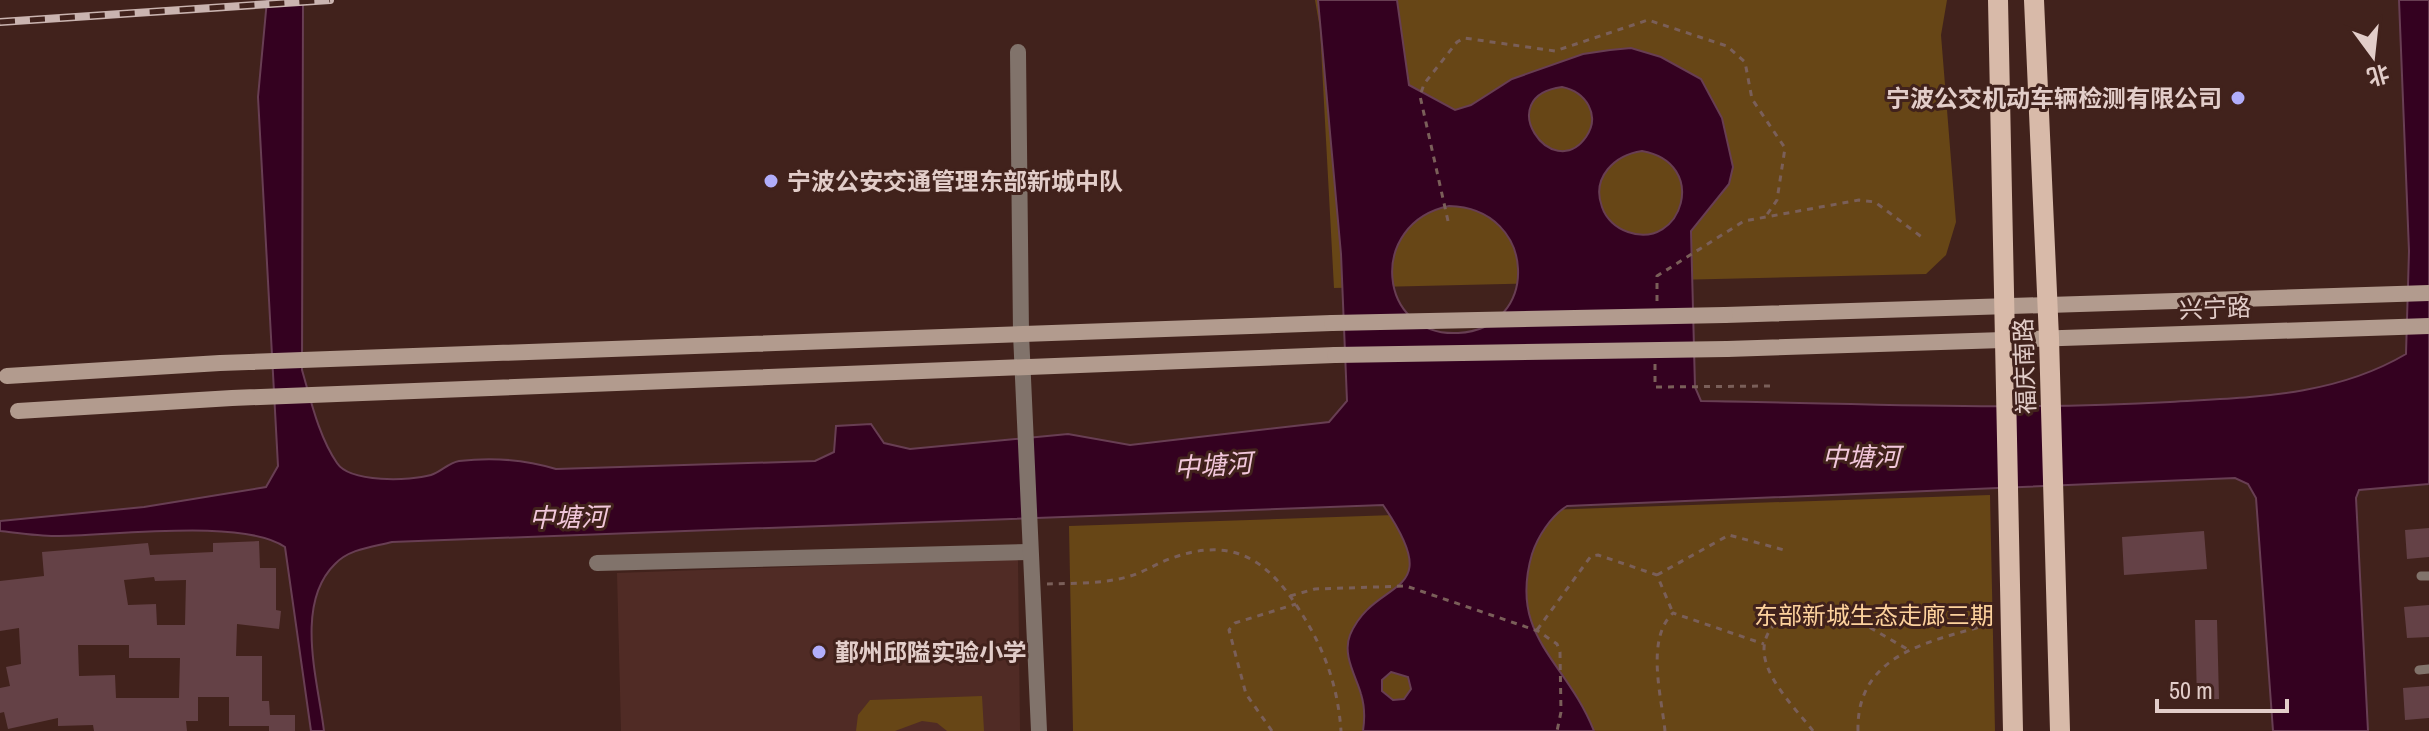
<svg xmlns="http://www.w3.org/2000/svg" width="2429" height="731" font-family="'Archivo Narrow','Noto Sans SC',sans-serif">
<style>
.built{fill:#502b25}
.green{fill:#674616}
.water{fill:#340120;stroke:#683e53;stroke-width:2;fill-rule:evenodd}
.building{fill:#644146;fill-rule:evenodd}
.lines{fill:none;stroke-linecap:round;stroke-linejoin:round}
.path{stroke:#7a5f59;stroke-width:3;stroke-dasharray:6 6;stroke-linecap:butt}
.service{stroke:#81736b;stroke-width:9}
.minor{stroke:#81736b;stroke-width:16}
.tertiary{stroke:#81736b;stroke-width:16}
.secondary{stroke:#b29b8e;stroke-width:16}
.primary{stroke:#d8baa9;stroke-width:20}
.rail-casing{stroke:#cab4b0;stroke-width:8}
.rail{stroke:#41221c;stroke-width:5;stroke-dasharray:15;stroke-linecap:butt}
.secondary-bridge{stroke:#b29b8e;stroke-width:16}
.poi-dot{fill:#b1adfa;stroke:#41221c;stroke-width:3}
.labels{text-anchor:middle;dominant-baseline:central;stroke-width:6;stroke-linejoin:round;paint-order:stroke}
.poi-label{font-size:24px;font-weight:bold;fill:#e2cdc9;stroke:#41221c;text-anchor:start}
.street-label{font-size:24px;fill:#e2cdc9;stroke:#41221c}
.park-label{font-size:24px;fill:#fdd29d;stroke:#41221c}
.water-label{font-size:26px;font-style:italic;fill:#f2c7db;stroke:#41221c}
</style>
<rect width="100%" height="100%" fill="#41221c"/>
<!-- built -->
<path class="built" d="M1018,559L1020,731H621L617,573Z"/>
<!-- green -->
<path class="green" d="M1315,0H1947L1941,35L1956,222L1946,255L1926,274L1334,288L1320,29Z
M1990,495L1995,731H1073L1069,526Z
M982,696L984,731H947L937,723L922,721L895,731H856L858,715L870,700Z"/>
<!-- water -->
<path class="water" d="M267,0H303L302,370C311,401 319,437 337,463C350,483 410,481 431,475C441,472 448,463 459,461C493,457 523,459 556,469L815,461L834,452L836,426L871,424L884,443L910,449L1068,434L1130,445L1329,422L1347,401L1341,254L1318,0H1397L1409,85L1455,110L1471,105L1512,79L1583,54L1610,50L1631,48L1661,57L1701,79L1722,118L1733,167L1729,184L1691,231L1695,387L1701,401C1857,403 2014,411 2170,402C2251,397 2333,397 2406,354L2409,251L2399,0H2429V484L2359,490L2356,498L2368,731H2273L2256,498L2248,484L2235,478L1567,506C1551,516 1538,536 1532,554C1508,637 1566,660 1594,731H1363C1365,718 1365,707 1361,694C1356,676 1342,655 1350,635C1375,575 1449,601 1383,505L392,542C372,547 349,549 335,564C294,604 318,681 324,731H311L285,547C243,518 110,536 55,536C37,536 18,533 0,531V521L144,507L266,487L278,466L258,97ZM1562,87C1586,92 1601,115 1586,137C1552,185 1491,96 1562,87ZM1642,151C1710,163 1682,251 1628,232C1616,228 1606,219 1602,207C1591,177 1615,155 1642,151ZM1449,206C1538,208 1541,329 1458,333C1377,337 1367,223 1449,206ZM1391,672L1408,677L1411,689L1404,699L1393,700L1382,691V680Z"/>
<!-- building -->
<path class="building" d="M2429,528V557L2407,559L2405,530Z
M2204,531L2207,569L2124,575L2122,537Z
M259,541L260,568H276V610L281,611L279,629L237,624L236,656H262V701H269L270,715H295V731H269V726H229V697H198V721H186L187,731H94L93,725L58,726V718L8,729L4,712L0,713V688L10,686L6,667L21,664L19,628L0,631V581L44,576L42,552L148,543L150,555L213,552V543ZM154,577L155,581L186,580L185,625H157L156,604L128,605L124,580ZM78,645H129V658H180L179,698H116L115,675L79,676Z
M2429,605V637L2407,638L2404,607Z
M2195,620H2217L2219,699L2197,700Z
M2429,686V718L2405,720L2403,688Z"/>
<g class="lines">
<!-- path -->
<path class="path" d="M1448,221L1420,96L1424,84L1457,42L1464,38L1555,51L1648,20L1727,46L1745,62L1752,99L1785,148L1777,200L1766,216
M1657,301V276L1744,221L1859,200L1875,202L1923,238
M1655,364V387L1772,386
M1657,575L1729,535L1784,550
M1047,584C1073,583 1102,584 1127,577C1143,573 1157,563 1172,558C1233,536 1268,560 1300,611C1324,648 1338,686 1341,731
M1290,596L1315,589L1406,586L1538,631L1557,644L1560,652L1561,712L1557,731
M1537,630L1591,556L1598,555L1657,575L1673,613
M1272,731L1246,694L1229,630L1235,623L1296,604
M1665,731C1662,699 1645,639 1673,613L1764,644
M1813,731C1790,701 1736,652 1782,618C1796,608 1813,606 1829,610C1857,617 1886,638 1911,651
M1858,731C1856,652 1933,641 1994,623"/>
<!-- service -->
<path class="service" d="M2421,576H2429
M2419,670L2429,669"/>
<!-- minor -->
<path class="minor" d="M597,563L1030,552"/>
<!-- tertiary -->
<path class="tertiary" d="M1018,52L1021,334L1039,731"/>
<!-- secondary -->
<path class="secondary" d="M1725,315L2429,293
M1727,349L2429,326
M7,376L220,363L1332,323
M18,411L232,398L1335,355"/>
<!-- primary -->
<path class="primary" d="M1998,0L2013,731
M2034,0L2049,338L2060,731"/>
<defs>
<path id="rail" d="M0,22L330,0"/>
</defs>
<!-- rail casing -->
<use href="#rail" class="rail-casing"/>
<!-- rail -->
<use href="#rail" class="rail"/>
<!-- secondary-bridge -->
<path class="secondary-bridge" d="M1332,323L1725,315
M1335,355L1727,349"/>
</g>
<!-- markers -->
<g class="poi-dot">
<circle cx="2238" cy="98" r="8"/>
<circle cx="771" cy="181" r="8"/>
<circle cx="819" cy="652" r="8"/>
</g>
<g class="labels">
<!-- poi labels -->
<g class="poi-label">
<text x="2222" y="98" text-anchor="end">宁波公交机动车辆检测有限公司</text>
<text x="787" y="181">宁波公安交通管理东部新城中队</text>
<text x="835" y="652">鄞州邱隘实验小学</text>
</g>
<!-- street labels -->
<g class="street-label">
<text transform="translate(2215 308) rotate(-2)">兴宁路</text>
<text transform="translate(2024 366) rotate(-92)">福庆南路</text>
</g>
<!-- park labels -->
<g class="park-label">
<text x="1874" y="615">东部新城生态走廊三期</text>
</g>
<!-- water labels -->
<g class="water-label">
<text x="1861" y="456">中塘河</text>
<text transform="translate(1213 465) rotate(-4)">中塘河</text>
<text transform="translate(568 517) rotate(-1)">中塘河</text>
</g>
</g>
<!-- north arrow -->
<g transform="translate(2373 56) rotate(165)" stroke="#41221c" stroke-width="6" paint-order="stroke">
<path d="M0-6L14 30L0 20L-14 30Z" fill="#e2cdc9"/>
<text y="-12" font-size="22" font-weight="bold" text-anchor="middle" fill="#e2cdc9">北</text>
</g>
<!-- scale -->
<path d="M2157 699v12h130v-12" fill="none" stroke="#e2cdc9" stroke-width="4"/>
<text x="2169" y="699" font-size="24" fill="#e2cdc9" stroke="#41221c" stroke-width="6" paint-order="stroke">50 m</text>
</svg>
